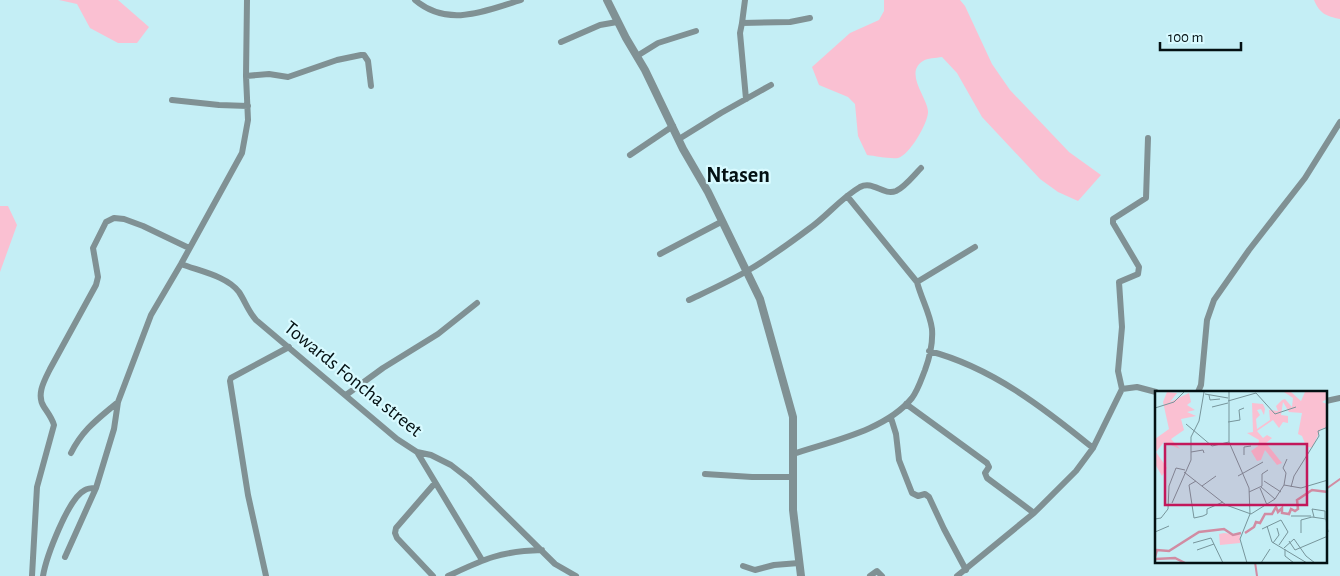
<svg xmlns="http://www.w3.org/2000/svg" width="1340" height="576" font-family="'Alegreya Sans',sans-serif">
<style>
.green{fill:#fac0d2}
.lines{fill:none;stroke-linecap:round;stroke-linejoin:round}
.stream{stroke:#d18ca3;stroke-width:2}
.minor{stroke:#809194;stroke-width:6}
.tertiary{stroke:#809194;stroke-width:8}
.labels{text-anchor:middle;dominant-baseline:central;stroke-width:4.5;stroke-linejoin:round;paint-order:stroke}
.street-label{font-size:20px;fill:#031013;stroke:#d8faff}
.quarter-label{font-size:22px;font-weight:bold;fill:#031013;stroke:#d8faff}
.inset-river{fill:none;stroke:#d18ca3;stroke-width:2.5}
.inset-road{fill:none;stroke:#77959b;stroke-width:1}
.view{fill:#c2185b;fill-opacity:0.15;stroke:#c2185b;stroke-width:2.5}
.inset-edge{fill:none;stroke:#031013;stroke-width:2.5}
</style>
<rect width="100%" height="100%" fill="#c4eef5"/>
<!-- green -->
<path class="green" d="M59,0H118L149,27L137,43H118L90,28L77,4Z
M884,0H960L965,6L992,64L1010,90L1069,152L1101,175L1078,201L1058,192L1040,179L982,117L957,73L942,57C936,58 927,58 923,61C904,73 927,97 928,111C929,122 909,156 898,158C889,159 876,156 867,155L858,136L855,104L848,97L819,85L812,67L850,33L879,20L884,11Z
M1314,0H1340V19C1326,16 1320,14 1314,0Z
M0,206H8L17,225L0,272Z"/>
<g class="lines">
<!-- stream -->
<path class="stream" d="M1326,489L1340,479
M1255,562L1257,576"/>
<!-- minor -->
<path class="minor" d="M415,0C448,28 485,11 521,0
M742,23L745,0
M561,42L600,25L617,22
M637,56L658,43L696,31
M246,76L269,74L288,77L337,60L361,55H364L368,61L371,86
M746,99L740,33L742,23L790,22L810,18
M172,100L219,105L248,106
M679,139L721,113L771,85
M630,155L673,126
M847,196L917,282
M660,254L721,222
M181,264C199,271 227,276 239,292C245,301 248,311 256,320L397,439L417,452L431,455L451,465L469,479L555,564L576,576
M689,300C708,291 728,282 747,271C768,259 790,243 810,228C827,216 841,198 860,187C873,180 883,196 896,191C905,187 914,175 921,168
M929,351C991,367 1044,408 1093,448
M1122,389L1118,371L1122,327L1119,282L1138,274L1139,267L1113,223V219L1146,198L1148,138
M1198,392L1201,385L1207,320L1214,300L1249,250L1305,178L1340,122
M346,395L383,368L438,334L477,303
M1326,401L1340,398
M906,404L987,463L989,467L985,473L987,478L1034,513
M891,418L896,434L899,460L912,493L918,496L925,494L929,497L944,529L966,570
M417,452L482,560
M71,453C83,429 98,419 118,402
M793,454C831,441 885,431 912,398C918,390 921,380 925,370C929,359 933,342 932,329C930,313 921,298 917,282L975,247
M705,474L752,477H793
M65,557L96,488L114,429L118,402L151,315L181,264L242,153L248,120L246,76L247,0
M743,566L755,570L774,565L799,563
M32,576L37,487L54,425C52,418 48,413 44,407C36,395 44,381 50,369L96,285L98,277L93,248L106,222L114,218L124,219L143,226L189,248
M43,576C46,558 68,498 85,490C88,488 93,488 96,488
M266,576L248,495L230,381L231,378L289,347
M433,576L397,538L395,533L396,528L435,483
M448,576C484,559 501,551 542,550
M870,576L877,571L882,576
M957,576L1034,513L1076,471L1093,448L1122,389L1137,387L1156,392"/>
<!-- tertiary -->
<path class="tertiary" d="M607,0L626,38L645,70L683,149L708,192L760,299L793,417V510L801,576"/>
</g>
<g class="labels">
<!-- street labels -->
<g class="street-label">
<text transform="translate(353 379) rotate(39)">Towards Foncha street</text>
</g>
<!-- quarter labels -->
<g class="quarter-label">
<text x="738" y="175">Ntasen</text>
</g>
</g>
<!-- overview -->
<g transform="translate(1155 391)">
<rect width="172" height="172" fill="#c4eef5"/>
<path d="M12,1L22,2L15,11L34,2L36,11L32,14L40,19L32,21L41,25L26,28L29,39L16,48L25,58L9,51L1,61L12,77L7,85L0,73V48L14,38L8,11ZM129,1H136L146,10L150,1H172V8L167,11L172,13V36L166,38L157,57L151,55L147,45L143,43L147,22L134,21L128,11L126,24L133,25V32L128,31L124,37L118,29L102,40L108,47L112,44L117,47L111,52L127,72L122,74L110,59L106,69L102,70L96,60L103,55L104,49L92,42L98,41L97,12L108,13L110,18L109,24L106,18L102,19L105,24L101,28L102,38L115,29L114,19L123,20L121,15L127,9L130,8L137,16L138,7ZM69,142L85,144V152L65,154L64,143Z" fill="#fac0d2"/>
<path class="inset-river" d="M90,142L99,136L101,131L105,132L110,123H117L121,116L123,121L127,117V122L134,123L136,118L140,120L143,118L142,109L157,99L173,101M0,166L2,159L14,160L44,141L69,138L78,144L86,142M0,168L20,167L30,172"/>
<path class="inset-road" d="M74,1V51L94,97L95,123L85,148L92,172M50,3L73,7M54,4L55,9L65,8M73,10L101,2L120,23L141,16M57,16L73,12M0,17L19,11L29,1M73,31L85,29L84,19L89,17M31,33L57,55L74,51M36,61L48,59L49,62M89,64V56L96,55M29,81L71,114L96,123L120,108L129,94L146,97L173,89M83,85L108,71M41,90L34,94L39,127L48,125L52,123V118L68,111M109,90L126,101M129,94L131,82L128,77L132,68M47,95L61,85M106,96L120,108M136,96L139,85L164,45L163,40L173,36M105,97L112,114M94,101L107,95V83L113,79M17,112L36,69V46L44,30L49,1M136,125H156M159,126L157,118L170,120V127M0,128L6,127L13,118L14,95L21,77L30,79M112,135L117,151L152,172M107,138L126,129L133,141L124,154M0,141L14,135M146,142V129L157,126L171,128L173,141M134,150L140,159L173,145M38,152L56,147L68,172M118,152L124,144L122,137M129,157L139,148L151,165L160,172M130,158V165L139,172M42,159L59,153M106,172L115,158"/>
<path class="view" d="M10,53H152V114H10Z"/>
<rect width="172" height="172" class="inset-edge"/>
</g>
<!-- scale -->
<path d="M1160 42v8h81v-8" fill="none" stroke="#031013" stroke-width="2.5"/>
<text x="1168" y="42" font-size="15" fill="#031013" stroke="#d8faff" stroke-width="4" paint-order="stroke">100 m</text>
</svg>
